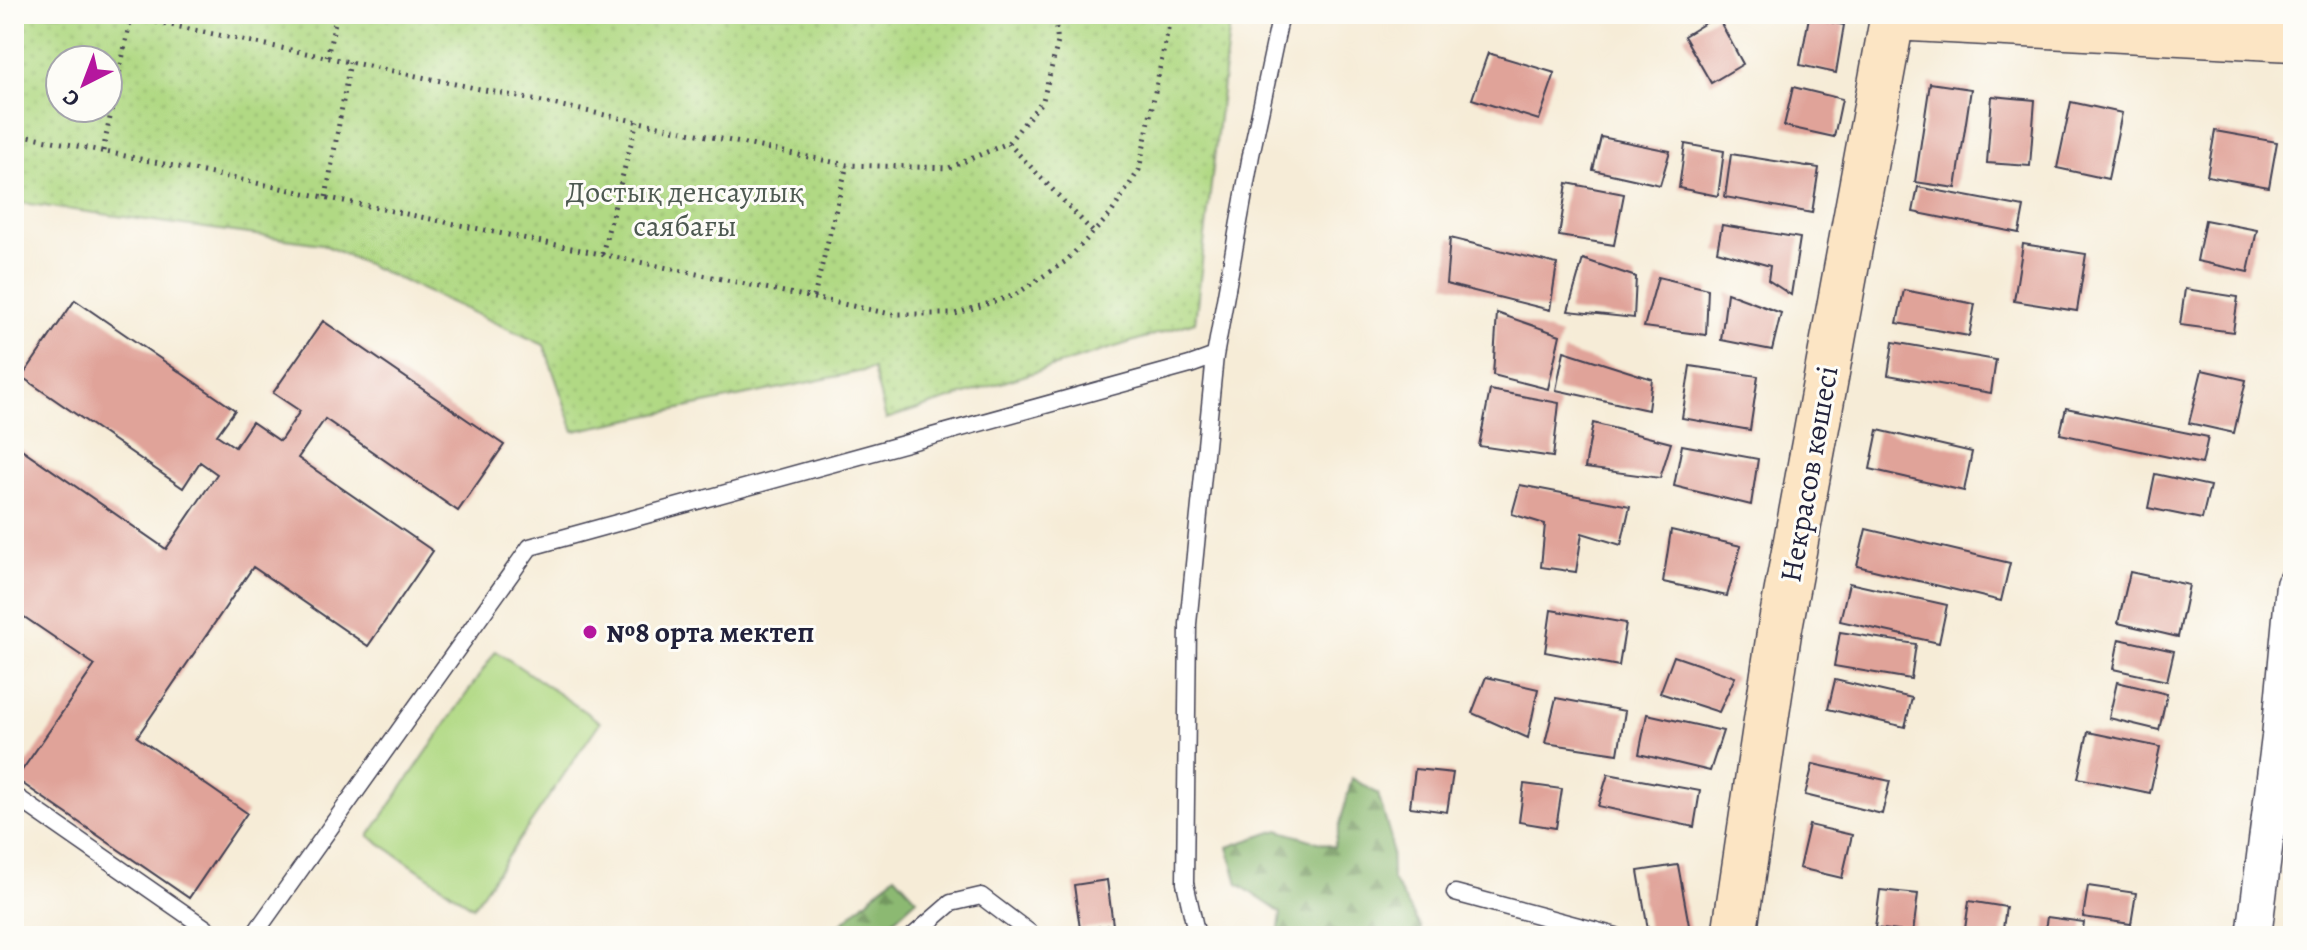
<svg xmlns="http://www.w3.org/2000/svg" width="2307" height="950" font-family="Alegreya,serif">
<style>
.grass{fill:url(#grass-dots);stroke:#6a7e60;stroke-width:2;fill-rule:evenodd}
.forest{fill:url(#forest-firs);stroke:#576e56;stroke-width:2}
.garden{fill:#b1d984;stroke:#6a7e60;stroke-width:2}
.building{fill:#e0a399}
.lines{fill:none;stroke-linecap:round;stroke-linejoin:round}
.lane-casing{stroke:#424052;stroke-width:19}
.street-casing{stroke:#424052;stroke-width:37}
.secondary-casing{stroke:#424052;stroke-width:47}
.path{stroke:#424052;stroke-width:5;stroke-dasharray:2 6;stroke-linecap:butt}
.lane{stroke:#fff;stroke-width:16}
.street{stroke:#fff;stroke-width:34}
.secondary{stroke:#fce5c4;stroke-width:44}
.poi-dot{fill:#b5179e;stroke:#fdfcf7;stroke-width:3}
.labels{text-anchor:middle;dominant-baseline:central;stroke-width:6;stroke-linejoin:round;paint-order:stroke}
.park-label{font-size:30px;fill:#4d5951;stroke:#fdfcf7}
.street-label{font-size:30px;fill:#22223b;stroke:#fdfcf7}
.poi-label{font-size:30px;font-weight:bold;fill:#22223b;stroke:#fdfcf7;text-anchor:start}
</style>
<defs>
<pattern id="grass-dots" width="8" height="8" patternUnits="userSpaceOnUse" patternTransform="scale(2)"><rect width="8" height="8" fill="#b1d984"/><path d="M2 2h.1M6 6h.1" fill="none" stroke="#98ba73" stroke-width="1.8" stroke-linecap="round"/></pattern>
<pattern id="forest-firs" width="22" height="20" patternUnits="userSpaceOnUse" patternTransform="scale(2)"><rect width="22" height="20" fill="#8cb972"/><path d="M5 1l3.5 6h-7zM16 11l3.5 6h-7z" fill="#72965f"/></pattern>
</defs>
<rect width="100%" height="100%" fill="#fdfcf7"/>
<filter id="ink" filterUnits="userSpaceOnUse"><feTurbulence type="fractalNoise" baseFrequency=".0125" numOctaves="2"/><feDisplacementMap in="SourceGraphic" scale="16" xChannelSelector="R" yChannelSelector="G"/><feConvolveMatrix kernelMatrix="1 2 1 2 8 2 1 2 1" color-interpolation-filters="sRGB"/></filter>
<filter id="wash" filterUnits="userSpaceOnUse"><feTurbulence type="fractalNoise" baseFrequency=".006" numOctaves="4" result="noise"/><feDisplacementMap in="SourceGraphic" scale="32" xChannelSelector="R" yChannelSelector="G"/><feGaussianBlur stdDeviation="1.8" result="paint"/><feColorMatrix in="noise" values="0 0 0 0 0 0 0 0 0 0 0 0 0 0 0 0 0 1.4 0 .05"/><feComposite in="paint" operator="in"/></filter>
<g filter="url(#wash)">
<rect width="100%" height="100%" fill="#f6ecd7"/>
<!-- grass -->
<path class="grass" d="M14,14H1231L1195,322L886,419L873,369L574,431L544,345L322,244L14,202ZM60,60H108V108H60Z"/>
<!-- forest -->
<path class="forest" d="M1352,778L1378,794L1391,839L1392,878L1421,928L1420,936H1278L1281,913L1238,884L1228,847L1278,830L1334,847Z
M895,875L917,899L876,936H828Z"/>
<!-- garden -->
<path class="garden" d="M496,651L600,722L473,907L369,836Z"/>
<g id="blocks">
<!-- building -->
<path class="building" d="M1717,16L1743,64L1711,83L1684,36Z
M1809,17L1844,25L1836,73L1800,65Z
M1488,53L1555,73L1539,120L1472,99Z
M1930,83L1971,89L1956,188L1915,182Z
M1793,87L1842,99L1834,137L1784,126Z
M1992,96L2035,100L2030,166L1987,163Z
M2071,102L2122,113L2108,179L2057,168Z
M2215,131L2277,142L2269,187L2207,176Z
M1601,137L1670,151L1660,185L1593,170Z
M1685,144L1724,151L1718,196L1679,188Z
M1731,154L1819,168L1812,213L1725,197Z
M1567,183L1624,194L1614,245L1559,236Z
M1918,187L2024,207L2019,233L1913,212Z
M2205,220L2257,230L2248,272L2197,261Z
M1722,225L1800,238L1791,295L1768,280L1770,266L1717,251Z
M1450,238L1557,264L1550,310L1446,284Z
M2023,244L2086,254L2077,311L2014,301Z
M1583,259L1636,277L1634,318L1568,311Z
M1658,277L1708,289L1706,335L1644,327Z
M2185,289L2238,297L2233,332L2180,325Z
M1904,290L1975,304L1969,336L1897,323Z
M1727,293L1781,313L1772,350L1721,340Z
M75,300L235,410L217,435L235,447L252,422L280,441L300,411L273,393L323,321L504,445L458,511L325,419L298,458L433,551L368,646L253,567L137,737L247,813L189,898L16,779L95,665L14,610V457L20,448L166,549L217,474L200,462L183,488L22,377Z
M1497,313L1560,335L1548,389L1493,375Z
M1893,342L1996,360L1991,393L1888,375Z
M1564,351L1652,379L1648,410L1556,390Z
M1690,366L1758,376L1750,430L1682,418Z
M2202,370L2246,380L2234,433L2189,423Z
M1490,390L1559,403L1553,457L1479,446Z
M2066,408L2208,437L2202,464L2060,434Z
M1593,423L1671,443L1660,478L1585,468Z
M1878,430L1972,452L1964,491L1870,469Z
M1682,445L1758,459L1751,505L1674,486Z
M2155,474L2210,486L2202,519L2148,508Z
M1520,485L1630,506L1621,545L1582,533L1576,572L1541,567L1545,524L1512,514Z
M1866,529L2010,563L2001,601L1857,566Z
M1671,530L1741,546L1727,596L1663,582Z
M2130,572L2189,585L2178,637L2118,623Z
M1849,583L1947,605L1939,643L1840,621Z
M1551,610L1626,623L1619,666L1545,652Z
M1840,632L1916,644L1911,679L1834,666Z
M2119,639L2174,651L2167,681L2113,669Z
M1674,656L1735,677L1719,712L1660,693Z
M1486,677L1538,689L1528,738L1472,713Z
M1835,680L1912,698L1905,727L1828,709Z
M2117,682L2167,694L2159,730L2109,718Z
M1556,698L1625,711L1618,754L1545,743Z
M1647,714L1723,731L1710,771L1639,754Z
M2088,732L2160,747L2150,793L2078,778Z
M1813,764L1890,781L1882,814L1805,795Z
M1415,769L1453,773L1447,812L1410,807Z
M1608,774L1700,791L1694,827L1598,806Z
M1524,784L1562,789L1556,828L1519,822Z
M1809,825L1852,835L1842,878L1799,868Z
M1678,865L1690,931L1649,936L1638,871Z
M1107,880L1113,925L1080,929L1074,885Z
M2088,886L2136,893L2131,924L2083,917Z
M1880,890L1918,894L1913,933L1875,928Z
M1969,901L2006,907L2002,936H1964Z
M2047,917L2084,922L2082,936H2044Z"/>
</g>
</g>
<g filter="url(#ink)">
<use href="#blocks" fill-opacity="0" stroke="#424052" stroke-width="2"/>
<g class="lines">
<defs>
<path id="lane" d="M14,795L217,936
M1455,893L1616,936
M253,936L530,547L1190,365L1215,356
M913,936L951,903L981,896L1034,936
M1197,936L1185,883L1188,624L1215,356L1251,155L1281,14"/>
<path id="street" d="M2254,936L2279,737L2293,585"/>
<path id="secondary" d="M1893,18L2293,39
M1734,936L1779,633L1893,14"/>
</defs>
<!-- lane casing -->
<use href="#lane" class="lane-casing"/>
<!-- street casing -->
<use href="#street" class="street-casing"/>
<!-- secondary casing -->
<use href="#secondary" class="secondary-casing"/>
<!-- path -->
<path class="path" d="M117,14L847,165L949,168L1008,143L1043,100L1058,42L1054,14
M327,57L337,14
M14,133L891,314H955L1015,295L1066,261L1110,215L1139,170L1171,14
M1008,143L1093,232
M103,151L131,17
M326,197L350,62
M602,254L637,121
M814,297L847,165"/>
<!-- lane -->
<use href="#lane" class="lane"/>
<!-- street -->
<use href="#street" class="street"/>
<!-- secondary -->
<use href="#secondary" class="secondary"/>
</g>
</g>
<!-- markers -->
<circle class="poi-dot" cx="590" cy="632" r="8"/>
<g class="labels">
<!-- park labels -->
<g class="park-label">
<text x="685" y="192">Достық денсаулық<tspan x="685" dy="34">саябағы</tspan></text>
</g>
<!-- street labels -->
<g class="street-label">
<text transform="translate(1809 474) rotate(-80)">Некрасов көшесі</text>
</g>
<!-- poi labels -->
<g class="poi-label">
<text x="606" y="632">№8 орта мектеп</text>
</g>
</g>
<!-- margin -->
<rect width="2307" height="950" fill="none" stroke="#fdfcf7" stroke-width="48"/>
<!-- north arrow -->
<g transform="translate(84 84) rotate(222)"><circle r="38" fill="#fdfcf7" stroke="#a5a5ac" stroke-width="2"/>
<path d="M0-6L14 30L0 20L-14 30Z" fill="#b5179e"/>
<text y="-12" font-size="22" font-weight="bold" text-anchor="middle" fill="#22223b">С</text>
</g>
</svg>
